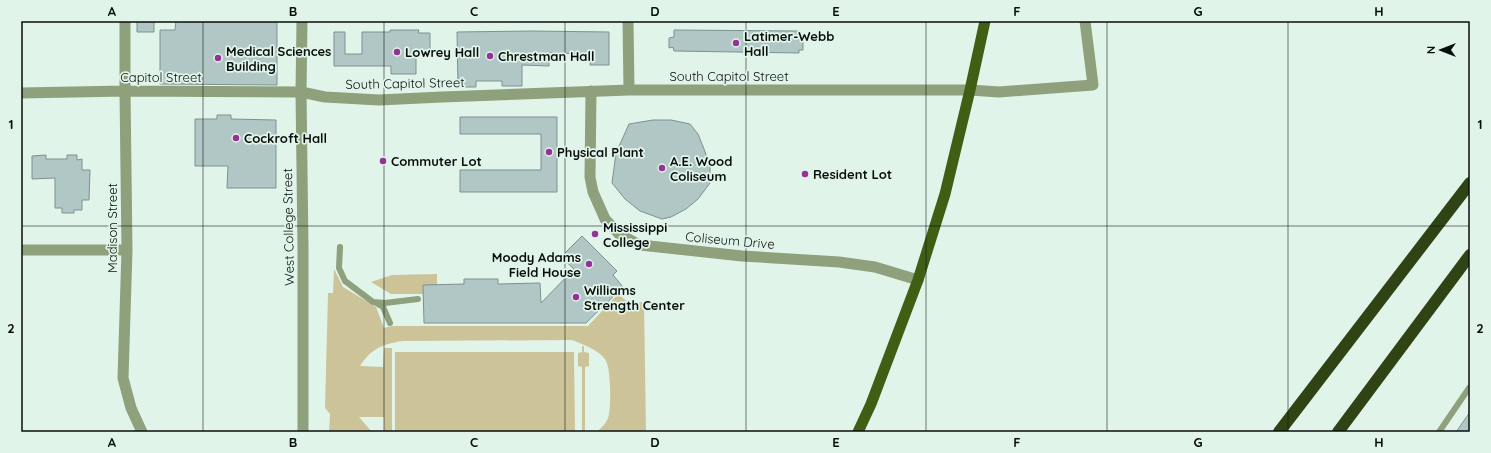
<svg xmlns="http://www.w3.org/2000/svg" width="1491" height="453" font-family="Quicksand,sans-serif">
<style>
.green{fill:#cdc398}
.building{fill:#b1c7c6;stroke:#7c9191}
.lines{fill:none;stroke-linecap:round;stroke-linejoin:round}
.service{stroke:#8ea07c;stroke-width:6}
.minor{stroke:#8ea07c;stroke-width:11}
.tertiary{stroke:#8ea07c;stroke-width:11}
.primary{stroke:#415e15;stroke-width:11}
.motorway{stroke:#2f4315;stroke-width:12}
.grid{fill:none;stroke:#080e0b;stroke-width:1;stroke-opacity:0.55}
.poi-dot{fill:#963196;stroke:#e1f4ea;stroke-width:1.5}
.labels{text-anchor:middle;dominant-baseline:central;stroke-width:3.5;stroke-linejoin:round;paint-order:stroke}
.poi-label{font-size:13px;font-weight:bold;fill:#080e0b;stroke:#e1f4ea;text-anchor:start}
.street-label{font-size:13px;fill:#080e0b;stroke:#e1f4ea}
.neatline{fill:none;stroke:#080e0b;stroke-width:1.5}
.grid-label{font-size:13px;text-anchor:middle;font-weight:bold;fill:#080e0b}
</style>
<rect width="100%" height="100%" fill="#e1f4ea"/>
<!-- green -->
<path class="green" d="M334,269L343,287L376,307L384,328L392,326H588L618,294L629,303L644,302L646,432H597C602,427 608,422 609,414C611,403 611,367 605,359C597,349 584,345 572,340L403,341C382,344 371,349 360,366L383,367L384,348H392V432H384V417H359L372,432H329L330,414L325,408L328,293H333Z
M437,274V285H423V294H391L371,282L392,275Z
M582,346H584V352L589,353V366L585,367V432H582V367L578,366V353L582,352Z
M395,352H574L575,432H395Z"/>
<!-- building -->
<path class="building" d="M137,21H154V32H137Z
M176,21H277V85L160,84V30H175Z
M390,30H419L418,33H430V51H416V74H391V66H334V32H345V54H362V32H390Z
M674,30L798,31V40H803V50H799V53L674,51L673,47L669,48V38L674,37Z
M532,31L609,32V65H590V54L549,53V66L522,65V86H502V81H476V87H458L457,32Z
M217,115H231V119L276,120V188H227L228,166H195V119H217Z
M460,117H557V192H460V170H541V134H460Z
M653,120H671L690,124L698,134L704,149L710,166V183L698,199L686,209L671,217L662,219L640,211L625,199L612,183L616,153L629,124Z
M46,155V159H67V155H77V160L82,159V170H90L89,200H82V210H74V213H62V208H55V178L32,179V156Z
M582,236L617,271L613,275L623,287L586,323H424L423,285L464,284V279H498V284L540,283L541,303L574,269L561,257Z
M1470,412V432H1456Z"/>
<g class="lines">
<!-- service -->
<path class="service" d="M340,247L339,268L345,281L373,302L385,303L418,299
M376,303L383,307L390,323
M1439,432L1469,388"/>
<!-- minor -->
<path class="minor" d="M125,21V91L127,250L123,378L131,408L142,432
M628,21L629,90
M591,91L590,177L593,192L605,219L619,234L640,245L742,256L839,262L875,267L918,280
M21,93L125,91L301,92L325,97L379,100L442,97L629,90H970L999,92L1093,85L1085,21
M21,250H127"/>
<!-- tertiary -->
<path class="tertiary" d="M302,21L301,92L303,247V432"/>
<!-- primary -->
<path class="primary" d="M858,432L871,404L918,280L945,194L970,90L985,21"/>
<!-- motorway -->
<path class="motorway" d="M1279,432L1470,183
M1338,432L1470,255"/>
</g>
<!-- grid -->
<path class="grid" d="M203,21V432M384,21V432M565,21V432M746,21V432M926,21V432M1107,21V432M1288,21V432M21,226H1470"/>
<!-- markers -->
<g class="poi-dot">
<circle cx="736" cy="43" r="4"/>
<circle cx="397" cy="52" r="4"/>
<circle cx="490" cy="56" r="4"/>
<circle cx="218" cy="58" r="4"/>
<circle cx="236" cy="138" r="4"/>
<circle cx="549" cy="152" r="4"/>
<circle cx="383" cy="161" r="4"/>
<circle cx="662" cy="168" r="4"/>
<circle cx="805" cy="174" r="4"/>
<circle cx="595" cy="234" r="4"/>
<circle cx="589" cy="264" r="4"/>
<circle cx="576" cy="297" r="4"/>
</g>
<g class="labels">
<!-- poi labels -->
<g class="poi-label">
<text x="744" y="36">Latimer-Webb<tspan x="744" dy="15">Hall</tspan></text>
<text x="226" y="51">Medical Sciences<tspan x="226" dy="15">Building</tspan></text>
<text x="405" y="52">Lowrey Hall</text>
<text x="498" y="56">Chrestman Hall</text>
<text x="244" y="138">Cockroft Hall</text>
<text x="557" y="152">Physical Plant</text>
<text x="391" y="161">Commuter Lot</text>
<text x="670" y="161">A.E. Wood<tspan x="670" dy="15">Coliseum</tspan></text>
<text x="813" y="174">Resident Lot</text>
<text x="603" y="227">Mississippi<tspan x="603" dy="15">College</tspan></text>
<text x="581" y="257" text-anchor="end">Moody Adams<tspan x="581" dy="15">Field House</tspan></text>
<text x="584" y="290">Williams<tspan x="584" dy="15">Strength Center</tspan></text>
</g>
<!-- street labels -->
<g class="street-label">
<text x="729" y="76">South Capitol Street</text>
<text x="161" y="77">Capitol Street</text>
<text transform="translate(405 83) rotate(-1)">South Capitol Street</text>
<text transform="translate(288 227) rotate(-91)">West College Street</text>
<text transform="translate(112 228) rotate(-90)">Madison Street</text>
<text transform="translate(730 240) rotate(5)">Coliseum Drive</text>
</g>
</g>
<!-- border -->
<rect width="1491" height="453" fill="none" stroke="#e1f4ea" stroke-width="44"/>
<!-- north arrow -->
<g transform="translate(1441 50) rotate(270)" stroke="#e1f4ea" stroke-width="3" paint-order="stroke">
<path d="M0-3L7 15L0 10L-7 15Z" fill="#080e0b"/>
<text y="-6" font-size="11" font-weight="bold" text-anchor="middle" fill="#080e0b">N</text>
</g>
<rect x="22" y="22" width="1447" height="409" class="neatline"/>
<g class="grid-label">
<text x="112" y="16">A</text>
<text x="293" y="16">B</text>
<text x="474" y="16">C</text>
<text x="655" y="16">D</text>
<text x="836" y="16">E</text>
<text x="1017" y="16">F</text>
<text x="1198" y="16">G</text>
<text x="1379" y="16">H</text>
<text x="11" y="129">1</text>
<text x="1480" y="129">1</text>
<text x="11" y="333">2</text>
<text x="1480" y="333">2</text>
<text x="112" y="447">A</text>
<text x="293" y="447">B</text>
<text x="474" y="447">C</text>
<text x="655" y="447">D</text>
<text x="836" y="447">E</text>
<text x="1017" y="447">F</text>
<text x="1198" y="447">G</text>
<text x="1379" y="447">H</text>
</g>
</svg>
